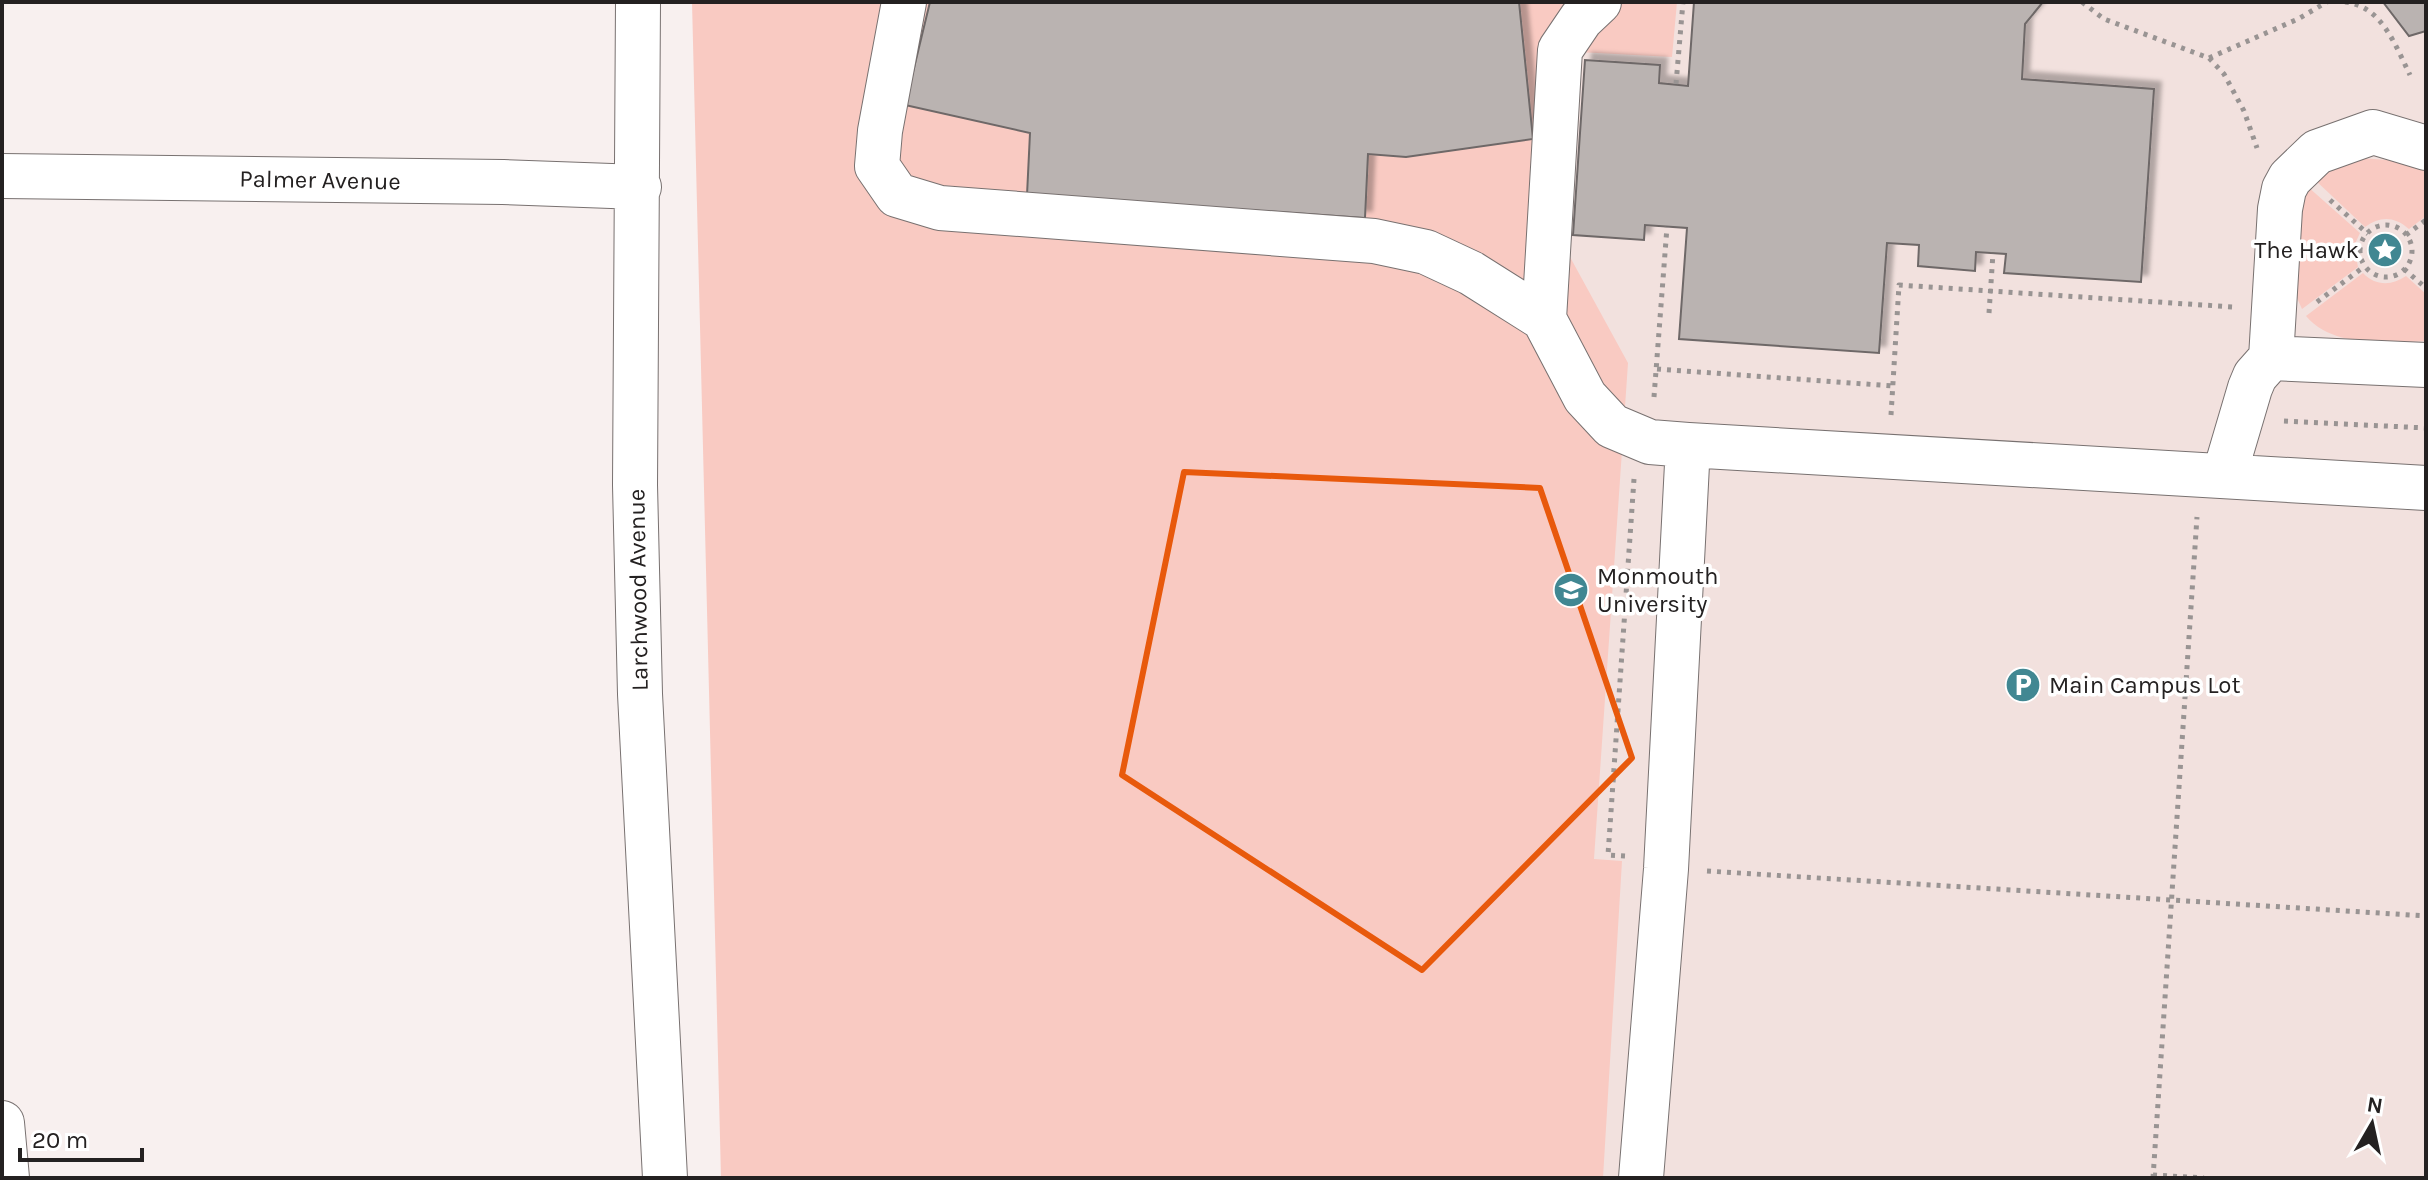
<svg xmlns="http://www.w3.org/2000/svg" width="2428" height="1180" font-family="Karla,sans-serif">
<style>
.built{fill:#f2e1de}
.green{fill:#f9cac2}
.building{fill:#bab3b1;stroke:#6e6867;stroke-width:2;filter:url(#shadow)}
.lines{fill:none;stroke-linecap:round;stroke-linejoin:round}
.minor-casing{stroke:#787170;stroke-width:46}
.path{stroke:#999493;stroke-width:5;stroke-dasharray:4 6;stroke-linecap:butt}
.minor{stroke:#fff;stroke-width:44}
.marked{fill:none;stroke:#e8590c;stroke-width:6;stroke-linejoin:round}
.labels{text-anchor:middle;dominant-baseline:central;stroke-width:7;stroke-linejoin:round;paint-order:stroke}
.street-label{font-size:24px;fill:#242121;stroke:#fff}
.poi-label{font-size:24px;fill:#242121;stroke:#fff;text-anchor:start}
</style>
<defs>
<filter id="shadow"><feDropShadow dx="7" dy="-7" stdDeviation="2" flood-color="#0004"/></filter>
</defs>
<rect width="100%" height="100%" fill="#f8f0ef"/>
<!-- built -->
<path class="built" d="M699,2H2426V1178H731Z"/>
<!-- green -->
<path class="green" d="M692,2H1677L1672,57L1578,52L1564,246L1628,363L1594,859L1622,861L1603,1178H721Z
M2360,158L2426,163V216L2409,229C2394,216 2380,216 2365,227L2314,179L2318,174Z
M2307,186L2360,233L2354,246L2358,267L2302,309L2293,289L2296,211Z
M2363,273C2375,286 2392,286 2406,276L2426,294V341C2388,343 2333,348 2306,316Z"/>
<!-- building -->
<path class="building" d="M930,2H1519L1533,139L1406,157L1368,154L1365,218L1027,195L1030,133L905,105Z
M1694,2H2043L2025,24L2022,79L2154,89L2141,282L2004,273L2006,254L1976,252L1975,271L1918,266L1919,245L1887,243L1879,353L1679,339L1687,228L1645,225L1644,240L1573,235L1585,60L1660,65L1659,83L1688,86Z
M2383,2H2426V31L2409,36Z"/>
<g class="lines">
<defs>
<path id="minor" d="M638,2L635,485L640,694L665,1178
M904,2L880,131L877,166L897,195L940,208L1374,241L1426,252L1471,273L1544,319
M1599,2L1581,19L1560,50L1544,319L1585,397L1612,426L1650,442L1688,445L2426,488
M2,176L503,182L639,187
M2271,358L2426,365
M2224,476L2250,388L2255,376L2271,358L2280,209L2284,189L2290,178L2317,152L2373,132L2426,148
M2,1123L7,1178
M1641,1178L1666,869L1688,445"/>
</defs>
<!-- minor casing -->
<use href="#minor" class="minor-casing"/>
<!-- path -->
<path class="path" d="M2082,2L2104,19L2209,58L2224,74L2244,111L2257,148
M2345,2C2382,6 2395,45 2410,75
M2209,58L2298,19L2327,2
M1676,84L1683,2
M2330,200L2368,234
M2360 251a26 26 0 1 1 52 0a26 26 0 1 1-52 0Z
M2406,235L2426,220
M2404,269L2426,288
M2317,302L2365,266
M1989,313L1993,253
M1657,369L1893,386
M1654,397L1667,227
M1891,415L1899,285L2233,307
M2284,421L2426,428
M1625,856L1608,855L1634,479
M1707,871L2426,916
M2153,1175L2204,1178
M2153,1178L2197,517"/>
<!-- minor -->
<use href="#minor" class="minor"/>
</g>
<!-- marked area -->
<path class="marked" d="M1184,472L1540,488L1632,758L1422,970L1122,775Z"/>
<!-- icons -->
<defs>
<symbol id="sight-disc" viewBox="-11 -11 22 22"><circle r="9.5" fill="#418792" stroke="#fff"/><path d="M0-6L1.8-2.2L6-1.7L2.9 1.2L3.7 5.4L0 3.3L-3.7 5.4L-2.9 1.2L-6-1.7L-1.8-2.2Z" fill="#fff"/></symbol>
<symbol id="university-disc" viewBox="-11 -11 22 22"><circle r="9.5" fill="#418792" stroke="#fff"/><path d="M0-5L7-2L0 1L-7-2ZM-4 1L0 2.5L4 1V4Q0 6-4 4Z" fill="#fff"/></symbol>
<symbol id="parking-disc" viewBox="-11 -11 22 22"><circle r="9.5" fill="#418792" stroke="#fff"/><path d="M-3.5-5.5H1a3.5 3.5 0 0 1 0 7H-1V5.5H-3.5ZM-1-3.4V-.6H.8a1.4 1.4 0 0 0 0-2.8Z" fill="#fff"/></symbol>
</defs>
<g fill-rule="evenodd">
<use href="#sight-disc" x="2365" y="230" width="40" height="40"/>
<use href="#university-disc" x="1551" y="570" width="40" height="40"/>
<use href="#parking-disc" x="2003" y="665" width="40" height="40"/>
</g>
<g class="labels">
<!-- street labels -->
<g class="street-label">
<text transform="translate(320 180) rotate(1)">Palmer Avenue</text>
<text transform="translate(638 590) rotate(-91)">Larchwood Avenue</text>
</g>
<!-- poi labels -->
<g class="poi-label">
<text x="2359" y="250" text-anchor="end">The Hawk</text>
<text x="1597" y="576">Monmouth<tspan x="1597" dy="28">University</tspan></text>
<text x="2049" y="685">Main Campus Lot</text>
</g>
</g>
<!-- border -->
<rect width="2428" height="1180" fill="none" stroke="#242121" stroke-width="8"/>
<!-- north arrow -->
<g transform="translate(2372 1124) rotate(9)" stroke="#ffffff" stroke-width="6" paint-order="stroke">
<path d="M0-6L14 30L0 20L-14 30Z" fill="#242121"/>
<text y="-12" font-size="22" font-weight="bold" text-anchor="middle" fill="#242121">N</text>
</g>
<!-- scale -->
<path d="M20 1148v12h122v-12" fill="none" stroke="#242121" stroke-width="4"/>
<text x="32" y="1148" font-size="24" fill="#242121" stroke="#ffffff" stroke-width="6" paint-order="stroke">20 m</text>
</svg>
